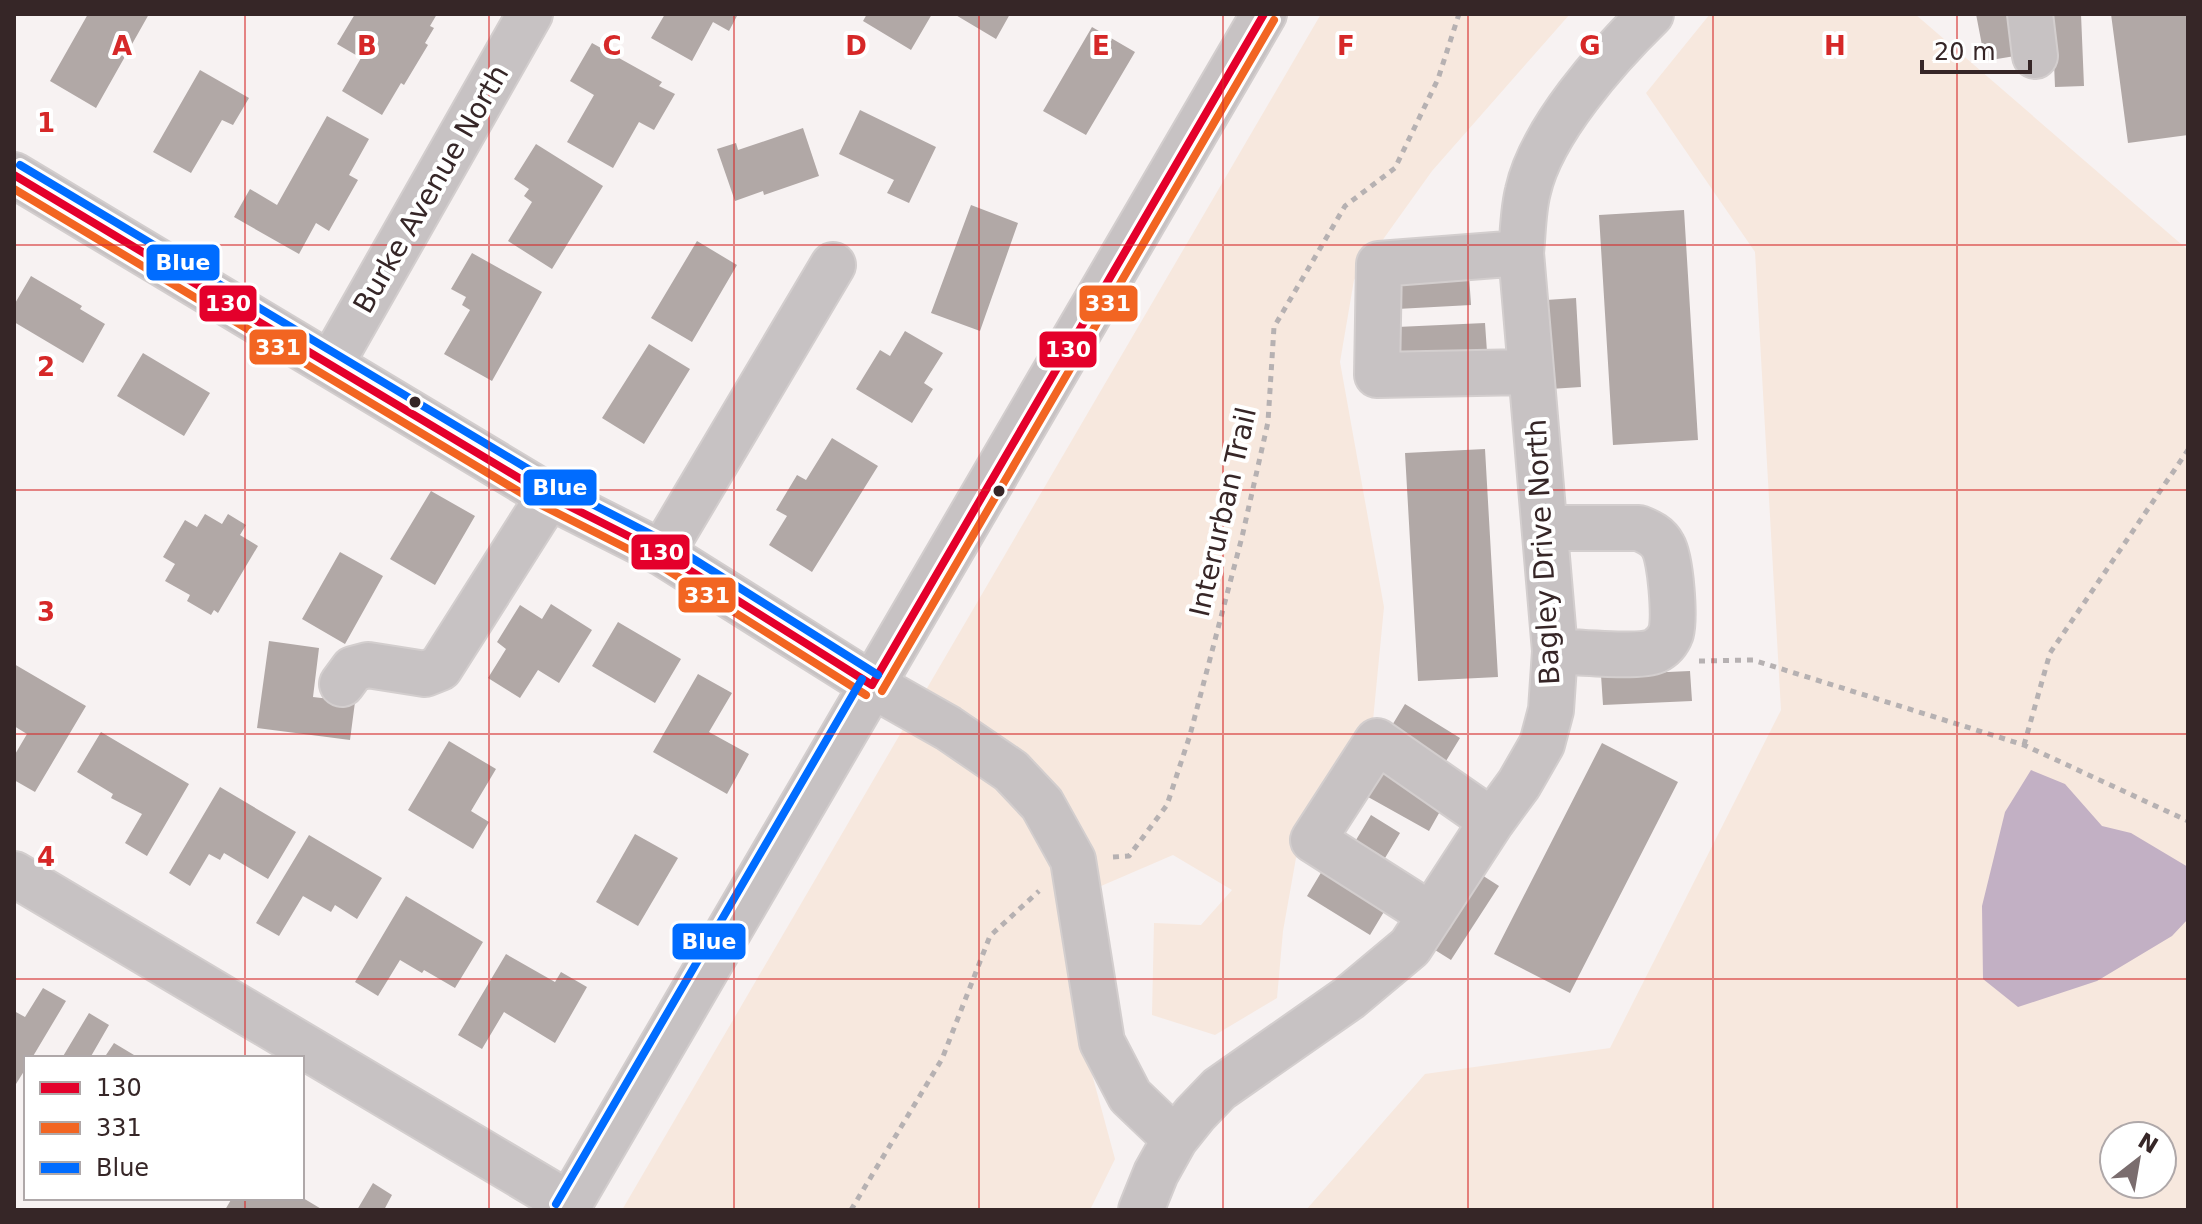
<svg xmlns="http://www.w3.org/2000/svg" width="2202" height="1224" font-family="'DejaVu Sans',sans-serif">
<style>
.green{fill:#f7e8de;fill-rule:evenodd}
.water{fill:#c2b0c4}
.building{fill:#b1a8a6}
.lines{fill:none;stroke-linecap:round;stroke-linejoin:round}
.minor-casing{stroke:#d3cece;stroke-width:48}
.path{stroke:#b6b1b2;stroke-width:5;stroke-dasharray:6 6;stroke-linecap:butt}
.minor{stroke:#c7c2c3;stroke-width:44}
.bus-1-casing{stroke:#fff;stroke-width:14}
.bus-2-casing{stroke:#fff;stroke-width:14}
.bus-3-casing{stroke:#fff;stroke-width:14}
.bus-1{stroke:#e4002b;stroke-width:8}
.bus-2{stroke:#f26522;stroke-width:8}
.bus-3{stroke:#006cff;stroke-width:8}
.grid{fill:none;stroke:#d62828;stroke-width:2;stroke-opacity:0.55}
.bus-dot{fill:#362627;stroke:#fff;stroke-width:3}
.labels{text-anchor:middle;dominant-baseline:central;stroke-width:8;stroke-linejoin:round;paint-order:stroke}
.street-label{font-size:28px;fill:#362627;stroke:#fff}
.grid-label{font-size:26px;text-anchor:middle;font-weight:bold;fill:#d62828;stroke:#fff;stroke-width:8;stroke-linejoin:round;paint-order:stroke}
.line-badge{stroke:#fff;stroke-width:3}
.badge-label{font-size:22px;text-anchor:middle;font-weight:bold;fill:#fff}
</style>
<rect width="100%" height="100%" fill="#f7f2f2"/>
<!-- green -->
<path class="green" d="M1321,14H1570L1432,171L1354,280L1340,362L1384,607L1371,741L1296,858L1283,931L1277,998L1215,1035L1152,1015L1154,923L1201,925L1232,890L1173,855L1057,905L1070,993L1115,1159L1090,1210H622Z
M1710,14H1915L2188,250V1210H1306L1425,1074L1610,1048L1781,710L1755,252L1646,93ZM2114,1136H2162V1184H2114Z"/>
<!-- water -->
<path class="water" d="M2031,770L2065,784L2102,826L2131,833L2188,867V919L2172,936L2097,981L2018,1007L1983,979L1982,906L2005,812Z"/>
<!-- building -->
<path class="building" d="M88,14H149L96,108L50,81Z
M355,14H437L430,26L434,28L425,43L428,45L404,85L401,83L382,115L342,91L361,58L337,44Z
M665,14H738L729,31L713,22L692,61L651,38Z
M867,14H932L911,50L863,21Z
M954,14H1010L996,39Z
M1976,14H2007L2015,56L1985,61Z
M2052,14H2081L2084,86L2055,87Z
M2111,14H2188V135L2128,143Z
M1092,27L1135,52L1086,135L1043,111Z
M592,43L662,82L659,86L675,94L654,130L639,122L613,168L567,142L594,95L570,81Z
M200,70L249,98L233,125L222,120L191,173L153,152Z
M860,110L936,147L909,203L887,193L894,180L839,154Z
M327,116L369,139L349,175L358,180L329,231L316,223L299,254L234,217L250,189L277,205Z
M803,128L819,176L764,195L763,191L735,201L717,149L736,143L738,150Z
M536,144L603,186L552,269L508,241L532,202L524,196L529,189L514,179Z
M971,205L1018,223L980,331L931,313Z
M1684,210L1698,440L1613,445L1599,215Z
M697,241L737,265L692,342L651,318Z
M472,253L542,292L492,381L444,354L470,310L462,305L466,297L451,289Z
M1469,275L1471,305L1397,309L1395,279Z
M31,276L82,306L80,309L105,324L83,363L14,322V305Z
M1576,298L1581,387L1550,389L1546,300Z
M1485,323L1487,352L1398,357L1397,327Z
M905,331L943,353L924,383L933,389L912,423L856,389L880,350L890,356Z
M649,344L690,369L644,444L602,418Z
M143,353L210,393L184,436L117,396Z
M832,438L878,466L812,572L769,545L787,516L776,510L797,475L806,480Z
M1485,449L1498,677L1418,681L1405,453Z
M431,491L475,516L435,585L390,559Z
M205,514L222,524L228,514L246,525L240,535L258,546L218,613L214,610L211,615L187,601L190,595L165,581L175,564L163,557L185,520L197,527Z
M340,552L383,576L345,644L302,619Z
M551,604L592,630L559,683L538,670L520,698L488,678L506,649L497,642L520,605L542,619Z
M618,622L681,659L655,703L592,666Z
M269,641L319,648L313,697L355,702L350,740L257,728Z
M14,664L86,706L35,792L14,780V756L27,734L14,726Z
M1690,671L1692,701L1603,705L1601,675Z
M698,674L732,693L709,732L749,754L727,794L653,752Z
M1405,704L1460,738L1446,761L1391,727Z
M101,732L189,784L147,856L125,843L142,814L111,798L113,794L77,772Z
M449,741L496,769L471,811L489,822L473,849L408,810Z
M1602,743L1678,782L1570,993L1494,954Z
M1367,762L1443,806L1429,831L1352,788Z
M220,787L296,832L268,879L224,853L220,860L209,854L190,886L169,873Z
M1371,815L1400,833L1385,858L1356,840Z
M635,834L678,858L638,926L596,902Z
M309,835L382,878L357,919L335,905L331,912L303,896L279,936L256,923Z
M1474,870L1499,886L1451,960L1427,945Z
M1322,871L1385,910L1370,935L1307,896Z
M406,896L483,942L455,988L424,970L422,973L400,960L378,996L355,982Z
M506,954L555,982L561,972L587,987L555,1043L504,1012L482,1049L458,1035Z
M43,988L66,1001L32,1058H26V1068L16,1084L14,1011L25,1017Z
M89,1013L109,1025L90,1058H62Z
M114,1043L139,1058H104Z
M373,1183L392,1195L384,1210H357Z
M232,1198H303L323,1210H225Z"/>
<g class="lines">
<defs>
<path id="minor" d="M2030,14L2035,56
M14,175L549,496L662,553L872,685L948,728L1011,771L1042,804L1073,860L1102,1042L1130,1096L1175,1139
M1521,253L1379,264L1377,375L1531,372
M331,364L530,14
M1546,528H1639C1649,532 1658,536 1663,546C1671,560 1675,617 1671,633C1668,641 1663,647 1655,651C1640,658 1575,652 1555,651
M662,553L833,265
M342,684L353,669L368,665L425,674L440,668L549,496
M14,874L569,1204
M1431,915L1313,840L1377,741L1492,821
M566,1210L1264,14
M1141,1210L1156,1173L1175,1139L1195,1114L1219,1089L1349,998L1410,947L1492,821L1519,784L1542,744L1551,710L1555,651L1521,253C1523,233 1523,210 1528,191C1541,131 1608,56 1651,14"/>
</defs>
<!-- minor casing -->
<use href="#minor" class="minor-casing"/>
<!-- path -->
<path class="path" d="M1699,661L1753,660L2024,745L2188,821
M2024,745L2050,653L2188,450
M1113,857L1129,856L1167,805L1190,735L1242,537L1268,422L1274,327L1345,206L1395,168L1438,79L1459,14
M851,1210L942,1059L990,936L1039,891"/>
<!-- minor -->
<use href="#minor" class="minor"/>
<defs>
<path id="bus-1" d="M14,175L549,496L662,553L872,685
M872,685L1264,14"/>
<path id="bus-2" d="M14,189L543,506L656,563L866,695
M882,691L1274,20"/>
<path id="bus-3" d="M20,165L555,485L668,543L878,675
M556,1204L862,679"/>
</defs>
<!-- bus-1 casing -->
<use href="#bus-1" class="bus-1-casing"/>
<!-- bus-2 casing -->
<use href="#bus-2" class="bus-2-casing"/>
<!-- bus-3 casing -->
<use href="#bus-3" class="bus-3-casing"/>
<!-- bus-1 -->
<use href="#bus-1" class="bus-1"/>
<!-- bus-2 -->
<use href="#bus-2" class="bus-2"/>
<!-- bus-3 -->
<use href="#bus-3" class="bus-3"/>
</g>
<!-- grid -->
<path class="grid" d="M245,14V1058M489,14V1210M734,14V1210M979,14V1210M1223,14V1210M1468,14V1210M1713,14V1210M1957,14V1210M14,245H2188M14,490H2188M14,734H2188M14,979H2188M245,1198V1210"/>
<!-- markers -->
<g class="bus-dot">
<circle cx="415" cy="402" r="7"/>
<circle cx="999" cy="491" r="7"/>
</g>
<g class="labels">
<!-- street labels -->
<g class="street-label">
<text transform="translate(431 189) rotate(-60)">Burke Avenue North</text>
<text transform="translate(1223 512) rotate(-77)">Interurban Trail</text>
<text transform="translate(1543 552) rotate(-93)">Bagley Drive North</text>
</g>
</g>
<g class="grid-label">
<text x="122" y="55">A</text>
<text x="367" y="55">B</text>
<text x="612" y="55">C</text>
<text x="856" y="55">D</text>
<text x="1101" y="55">E</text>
<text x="1346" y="55">F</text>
<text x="1590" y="55">G</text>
<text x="1835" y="55">H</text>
<text x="46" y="132">1</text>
<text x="46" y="376">2</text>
<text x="46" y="621">3</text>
<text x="46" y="866">4</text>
</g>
<g class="line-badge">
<rect x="145" y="243" width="76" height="39" rx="8" fill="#006cff"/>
<rect x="198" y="284" width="60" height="39" rx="8" fill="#e4002b"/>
<rect x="1078" y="284" width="61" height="39" rx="8" fill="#f26522"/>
<rect x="248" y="328" width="60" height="38" rx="8" fill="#f26522"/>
<rect x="1038" y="330" width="60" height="39" rx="8" fill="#e4002b"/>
<rect x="522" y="468" width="76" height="39" rx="8" fill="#006cff"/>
<rect x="630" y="533" width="61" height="38" rx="8" fill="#e4002b"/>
<rect x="677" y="576" width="60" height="38" rx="8" fill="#f26522"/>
<rect x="671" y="922" width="76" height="39" rx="8" fill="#006cff"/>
</g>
<g class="badge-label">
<text x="183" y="270">Blue</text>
<text x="228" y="311">130</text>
<text x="1108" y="311">331</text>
<text x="278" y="355">331</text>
<text x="1068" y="357">130</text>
<text x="560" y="495">Blue</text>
<text x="661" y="560">130</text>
<text x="707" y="603">331</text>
<text x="709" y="949">Blue</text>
</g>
<!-- border -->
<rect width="2202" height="1224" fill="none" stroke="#362627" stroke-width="32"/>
<!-- legend -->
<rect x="24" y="1056" width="280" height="144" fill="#ffffff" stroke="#afa8a9" stroke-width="2"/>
<rect x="40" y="1082" width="40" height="12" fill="#e4002b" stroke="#afa8a9" stroke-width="2"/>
<text x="96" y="1096" font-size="24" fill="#362627">130</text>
<rect x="40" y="1122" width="40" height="12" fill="#f26522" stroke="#afa8a9" stroke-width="2"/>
<text x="96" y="1136" font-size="24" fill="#362627">331</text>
<rect x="40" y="1162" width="40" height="12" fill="#006cff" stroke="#afa8a9" stroke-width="2"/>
<text x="96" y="1176" font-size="24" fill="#362627">Blue</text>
<!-- north arrow -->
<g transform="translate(2138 1160) rotate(31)"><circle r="38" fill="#ffffff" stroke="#afa8a9" stroke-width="2"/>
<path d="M0-6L14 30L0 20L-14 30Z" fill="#7a6d6e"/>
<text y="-12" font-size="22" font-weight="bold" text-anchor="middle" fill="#362627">N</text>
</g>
<!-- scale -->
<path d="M1922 60v12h108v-12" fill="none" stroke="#362627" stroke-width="4"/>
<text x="1934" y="60" font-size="24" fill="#362627" stroke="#ffffff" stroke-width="6" paint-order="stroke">20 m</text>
</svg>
